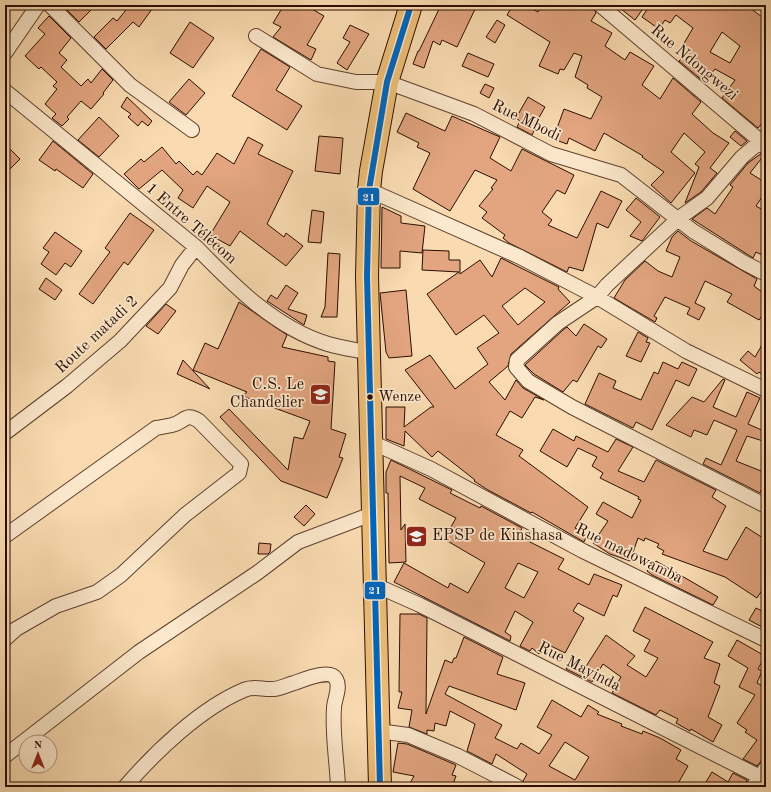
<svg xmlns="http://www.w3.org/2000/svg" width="771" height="792" font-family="'Old Standard TT',serif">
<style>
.building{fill:#e2a580;stroke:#2a0d01;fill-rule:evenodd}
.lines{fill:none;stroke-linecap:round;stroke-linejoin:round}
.minor-casing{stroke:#5e402d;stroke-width:16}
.trunk-casing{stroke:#2a0d01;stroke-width:24}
.minor{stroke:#fce8cc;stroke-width:14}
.trunk{stroke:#edbe78;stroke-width:22}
.bus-1-casing{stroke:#fce8cc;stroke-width:9}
.bus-1{stroke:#0065bd;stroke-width:6}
.bus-dot{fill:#2a0d01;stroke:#fce8cc;stroke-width:1.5}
.labels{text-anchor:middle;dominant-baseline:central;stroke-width:3.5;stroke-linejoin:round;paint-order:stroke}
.bus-label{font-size:15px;fill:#2a0d01;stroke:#fce8cc;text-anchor:start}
.street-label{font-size:16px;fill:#2a0d01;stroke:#fce8cc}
.poi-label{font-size:16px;fill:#2a0d01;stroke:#fce8cc;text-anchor:end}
.line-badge{stroke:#fce8cc;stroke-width:1.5}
.badge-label{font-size:11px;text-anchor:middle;font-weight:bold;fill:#fff}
</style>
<rect width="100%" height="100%" fill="#fadbb1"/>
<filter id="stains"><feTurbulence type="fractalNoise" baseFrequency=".005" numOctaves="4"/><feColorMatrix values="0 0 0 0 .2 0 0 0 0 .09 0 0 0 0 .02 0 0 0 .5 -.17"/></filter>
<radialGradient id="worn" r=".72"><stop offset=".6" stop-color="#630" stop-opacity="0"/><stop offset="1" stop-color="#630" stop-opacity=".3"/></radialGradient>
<!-- building -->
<path class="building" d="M62,5H96L79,22Z
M130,5H147L152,9L139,27L133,22L106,49L94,37L113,18L117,21Z
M284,5H305L324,16L307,45L316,49L311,60L273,37L281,27L273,23Z
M441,5H477L457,47L442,40L440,45L433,41L424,68L413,64L418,51H419Z
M513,5H525L538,12L542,5H592L596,13L591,21L612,33L605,46L625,60L630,52L654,66L642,85L660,99L673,78L701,102L692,114L713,133L729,143L710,168L717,173L701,192L685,203L699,167L695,164L705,152L684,133L671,152L695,173L671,203L651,185L664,172L642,157L643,156L604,133L595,151L569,138L567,144L553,139L564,109L591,119L602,97L587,88L588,85L575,77L582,56L574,53L564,70L560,69L558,74L539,66L550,42L507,15Z
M616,5H636L642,10L635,20Z
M650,5H746L766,20V118L758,128L722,98L735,80L715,69L704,82L679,61L690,50L683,45L693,28L676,15L670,23L665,20L659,29L642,17ZM722,32L740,46L730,63L710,52Z
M49,16L71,38L59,53L67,60L61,67L81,86L88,79L91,83L102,69L113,80L103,93L104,94L91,109L81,101L67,117L69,119L62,126L52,118L56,114L45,104L57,89L53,86L57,82L41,67L39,69L25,56L45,34L38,28Z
M497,20L505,25L495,43L486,37Z
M190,22L214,38L193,68L170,53Z
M350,25L369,34L347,70L337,63L350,42L343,38Z
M261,49L290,67L276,90L302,106L287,130L232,96Z
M468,53L494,64L488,77L462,66Z
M189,79L205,93L186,115L169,102Z
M485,84L494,88L489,98L480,93Z
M127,97L152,121L148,126L142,121L138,126L128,117L131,114L121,107Z
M528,97L545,107L532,130L534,131L532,135L517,127L520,121L516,118Z
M406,113L445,131L452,116L500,137L490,158L511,171L522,149L574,175L565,194L557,190L542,212L552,220L548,225L577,238L601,191L622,201L608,228L597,223L583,271L569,267L567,272L509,243L503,238L505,235L482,218L487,212L479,206L493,189L491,188L497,180L475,170L450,211L413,189L430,153L417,147L419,143L397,132Z
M99,117L119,136L99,157L78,140Z
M735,131L747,141L741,146L730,137Z
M319,136L343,138L340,174L315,171Z
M248,137L263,145L258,154L293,171L267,224L284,237L286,233L303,246L286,266L240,231L230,246L210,235L230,202L207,186L193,208L178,198L183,190L162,170L139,189L124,174L141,159L144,162L162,147L176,164L179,161L193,175L197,171L202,175L217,153L234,164Z
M53,141L93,174L83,188L56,169L55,171L39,160Z
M5,144L20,159L5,174Z
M762,153L765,154L750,173L766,183V191L756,206L766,212V257L756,252L753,258L692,219L707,208L715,214L733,187L730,185L748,163Z
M636,198L660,217L642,241L630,236L641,222L626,210Z
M382,207L401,216V223L425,226L422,253L400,251V268H381Z
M312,210L324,212L321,243L308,242Z
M130,213L154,230L128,265L124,262L93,304L79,294L110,252L105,248Z
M678,231L691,241L757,279L754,286L766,295V320L761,317L759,320L727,302L732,294L705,281L695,303L705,308L699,320L687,314L690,308L665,297L654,316L657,318L655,322L614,298L625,280L645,261L658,271L672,277L680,257L666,251L672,237Z
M55,232L82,251L71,267L65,263L56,275L41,264L49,252L43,248Z
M423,250L449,251V260H460V274L480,260L492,277L501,258L559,287L558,289L570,302L511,354L508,366L489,382L505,400L516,380L523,388L544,400L535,397L522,418L510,411L496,435L523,450L519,456L588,507L575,528L587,535L584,542L532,512L531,513L488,490L474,481L475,480L438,451L432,457L405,431L404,446L386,439V407H405L404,427L431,407H434L405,370L430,355L455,389L488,364L477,348L499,333L484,315L456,335L427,294L459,272L422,270ZM525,288L545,302L518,325L502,306Z
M328,253L340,254L337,317H321L325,307Z
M46,278L62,290L55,300L39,289Z
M286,285L298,293L288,309L307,315L304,325L267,301L271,295L277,299Z
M406,290L412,356L389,358L386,352L380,293Z
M239,302L287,335L282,347L328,357V361L335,362L331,429L346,434L339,457L343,458L327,498L281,481L220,417L229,409L288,470L294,437L303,439L310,421L242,396L247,392L193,370L205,343L218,349Z
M166,304L176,311L158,334L146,326Z
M584,324L607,339L601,348L598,346L577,382L573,380L563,392L534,374L525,365L563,330L567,327L576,336Z
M638,332L648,338L646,342L650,343L641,362L626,356Z
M766,338V378L759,372L757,374L740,360L748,351L755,357Z
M183,360L210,389L177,374Z
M663,362L678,369L682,362L697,369L689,386L676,380L652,430L636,422L633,428L585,404L599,373L616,381L613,388L641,400L654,372L658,374Z
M723,379L725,380L713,407L736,417L747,392L760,398L748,424L766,432V434L763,441L747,436L736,461L766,473V479L760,493L703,464L706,458L721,465L737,430L714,420L707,435L694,430L691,437L666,425L692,397L704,402Z
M553,429L574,441L576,436L608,452L616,439L633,447L618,471L644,482L656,460L716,490L712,497L726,506L703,551L727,560L746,527L766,540V584L757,598L725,577L662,554L664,551L657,547L659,544L645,538L644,541L638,538L630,561L610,554L593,543L608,521L596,514L603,502L632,518L641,500L638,499L639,497L600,478L603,473L592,466L597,457L578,448L567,467L540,451Z
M391,460L452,490L450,493L480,508L481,506L522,528L518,536L564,559L558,569L589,585L594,574L622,585L617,597L613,595L604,616L578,603L573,611L584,618L565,653L547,644L539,654L532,648L530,651L520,646L533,622L515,611L505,632L511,636L510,641L394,582L404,563L448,588L450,583L468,593L485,563L444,539L456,518L419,499L425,488L400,476L401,530L405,524L406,562L389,563L388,493H386V472ZM518,563L538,572L524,598L505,588Z
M306,505L315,514L304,526L294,517Z
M259,543L271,544L270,552L268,554H258Z
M656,561L718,597L713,605L652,575L647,571Z
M645,607L713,642L704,658L720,664L714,683L720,686L708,717L722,725L713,742L691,729L690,731L676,723L678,719L660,710L656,715L612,693L621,677L603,664L592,682L566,669L573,659L585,668L606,635L635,656L627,665L646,677L658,658L644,651L650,640L633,631Z
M756,608L766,613V629L749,620Z
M400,614H419L427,618L426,714L445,660L452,663L454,658H456L464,637L503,657L497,674L525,683L516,710L449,686L445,694L502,725L495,738L517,749L521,743L539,754L552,735L537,727L552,700L581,717L588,705L599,712L597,714L622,724L621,726L642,734L643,731L660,738L681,750L676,759L688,766L676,787H526L523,781L527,774L496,754L492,764L467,751L475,724L450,711L446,726L435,723L434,731L427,730V734L409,727L412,710L398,708L402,692H399ZM565,742L589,757L575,780L549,766Z
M737,640L765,656L758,669L762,671L757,683L761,685L766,678V755L757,766L743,759L757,740L745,732L747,730L737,723L755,695L739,687L748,668L728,656Z
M398,743L407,744L456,765L452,775L456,776L452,787H408L414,776L393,772Z
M712,772L728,782L733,773L747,780L745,787H703Z"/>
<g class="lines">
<defs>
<path id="minor" d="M50,5L130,85L192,130
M600,5L766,146
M256,36L317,74L356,82H387L474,114L551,154L621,175L693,231L743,262L766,274
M5,53L38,5
M5,91L196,247C233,285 275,328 328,344C342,348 356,350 370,353
M763,144L755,146L742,157L707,198L679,218L607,285L597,297L558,323L517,360L516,367L528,381L572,407L766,506
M369,190L520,257L597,297L686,351L766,390
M5,433L67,386L120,341L170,288L182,265L196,247
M371,442L431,469L583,551L766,640
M5,536L156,428C162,427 167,426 172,425C185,422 185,412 199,421L241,464L239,473L185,515L121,575L97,592L56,606L16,629L5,639
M375,585L420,605L766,780
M378,731L408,735L458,756L518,787
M5,756L139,652L257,573L298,542L372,514
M125,787C155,752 201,708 244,690C253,686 261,689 270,689C278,690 286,685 294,683C303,680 330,668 336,679C341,688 334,700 334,708C332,734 337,761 338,787
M753,787L766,768"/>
<path id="trunk" d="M380,787L367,276L369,190L371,171L387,82L411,5"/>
</defs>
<!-- minor casing -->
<use href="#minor" class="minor-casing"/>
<!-- trunk casing -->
<use href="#trunk" class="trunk-casing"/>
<!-- minor -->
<use href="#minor" class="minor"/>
<!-- trunk -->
<use href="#trunk" class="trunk"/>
<defs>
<path id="bus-1" d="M380,787L367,276L369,190L387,82L411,5"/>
</defs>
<!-- bus-1 casing -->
<use href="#bus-1" class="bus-1-casing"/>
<!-- bus-1 -->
<use href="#bus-1" class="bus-1"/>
</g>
<!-- icons -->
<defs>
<symbol id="school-square" viewBox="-11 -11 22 22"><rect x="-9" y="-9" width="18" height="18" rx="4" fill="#8f2418" stroke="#fce8cc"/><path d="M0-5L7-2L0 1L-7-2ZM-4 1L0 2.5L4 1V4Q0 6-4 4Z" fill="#fff"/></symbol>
</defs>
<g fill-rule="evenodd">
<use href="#school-square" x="308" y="382" width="25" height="25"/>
<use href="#school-square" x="404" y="524" width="25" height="25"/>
</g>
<!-- markers -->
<circle class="bus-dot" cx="370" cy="397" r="3.5"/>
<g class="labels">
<!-- bus labels -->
<g class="bus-label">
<text x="378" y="397">Wenze</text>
</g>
<!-- street labels -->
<g class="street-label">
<text transform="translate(694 63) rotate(40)">Rue Ndongwezi</text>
<text transform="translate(526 121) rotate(26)">Rue Mbodi</text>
<text transform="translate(191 224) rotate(41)">1 Entre Télécom</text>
<text transform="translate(97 335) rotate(-43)">Route matadi 2</text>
<text transform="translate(629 554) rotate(26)">Rue madowamba</text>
<text transform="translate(579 667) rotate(27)">Rue Mayinda</text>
</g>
<!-- poi labels -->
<g class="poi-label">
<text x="304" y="385">C.S. Le<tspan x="304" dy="18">Chandelier</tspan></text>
<text x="432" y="536" text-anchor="start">EPSP de Kinshasa</text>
</g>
</g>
<g class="line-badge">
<rect x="357" y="187" width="23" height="19" rx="4" fill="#0065bd"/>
<rect x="364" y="581" width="22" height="19" rx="4" fill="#0065bd"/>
</g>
<g class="badge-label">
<text x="369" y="201">21</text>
<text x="375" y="594">21</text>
</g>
<!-- margin -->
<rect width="771" height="792" fill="none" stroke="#fadbb1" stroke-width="20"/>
<rect x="6" y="6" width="759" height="780" fill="none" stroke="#2a0d01" stroke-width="2"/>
<rect x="10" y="10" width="751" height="772" fill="none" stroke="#2a0d01"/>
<!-- north arrow -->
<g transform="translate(38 754)"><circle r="19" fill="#fce8cc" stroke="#a8907b"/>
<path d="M0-3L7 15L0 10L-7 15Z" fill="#8f2418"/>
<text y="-6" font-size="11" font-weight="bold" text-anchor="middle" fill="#2a0d01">N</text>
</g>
<rect width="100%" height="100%" filter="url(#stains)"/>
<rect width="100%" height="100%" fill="url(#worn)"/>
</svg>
